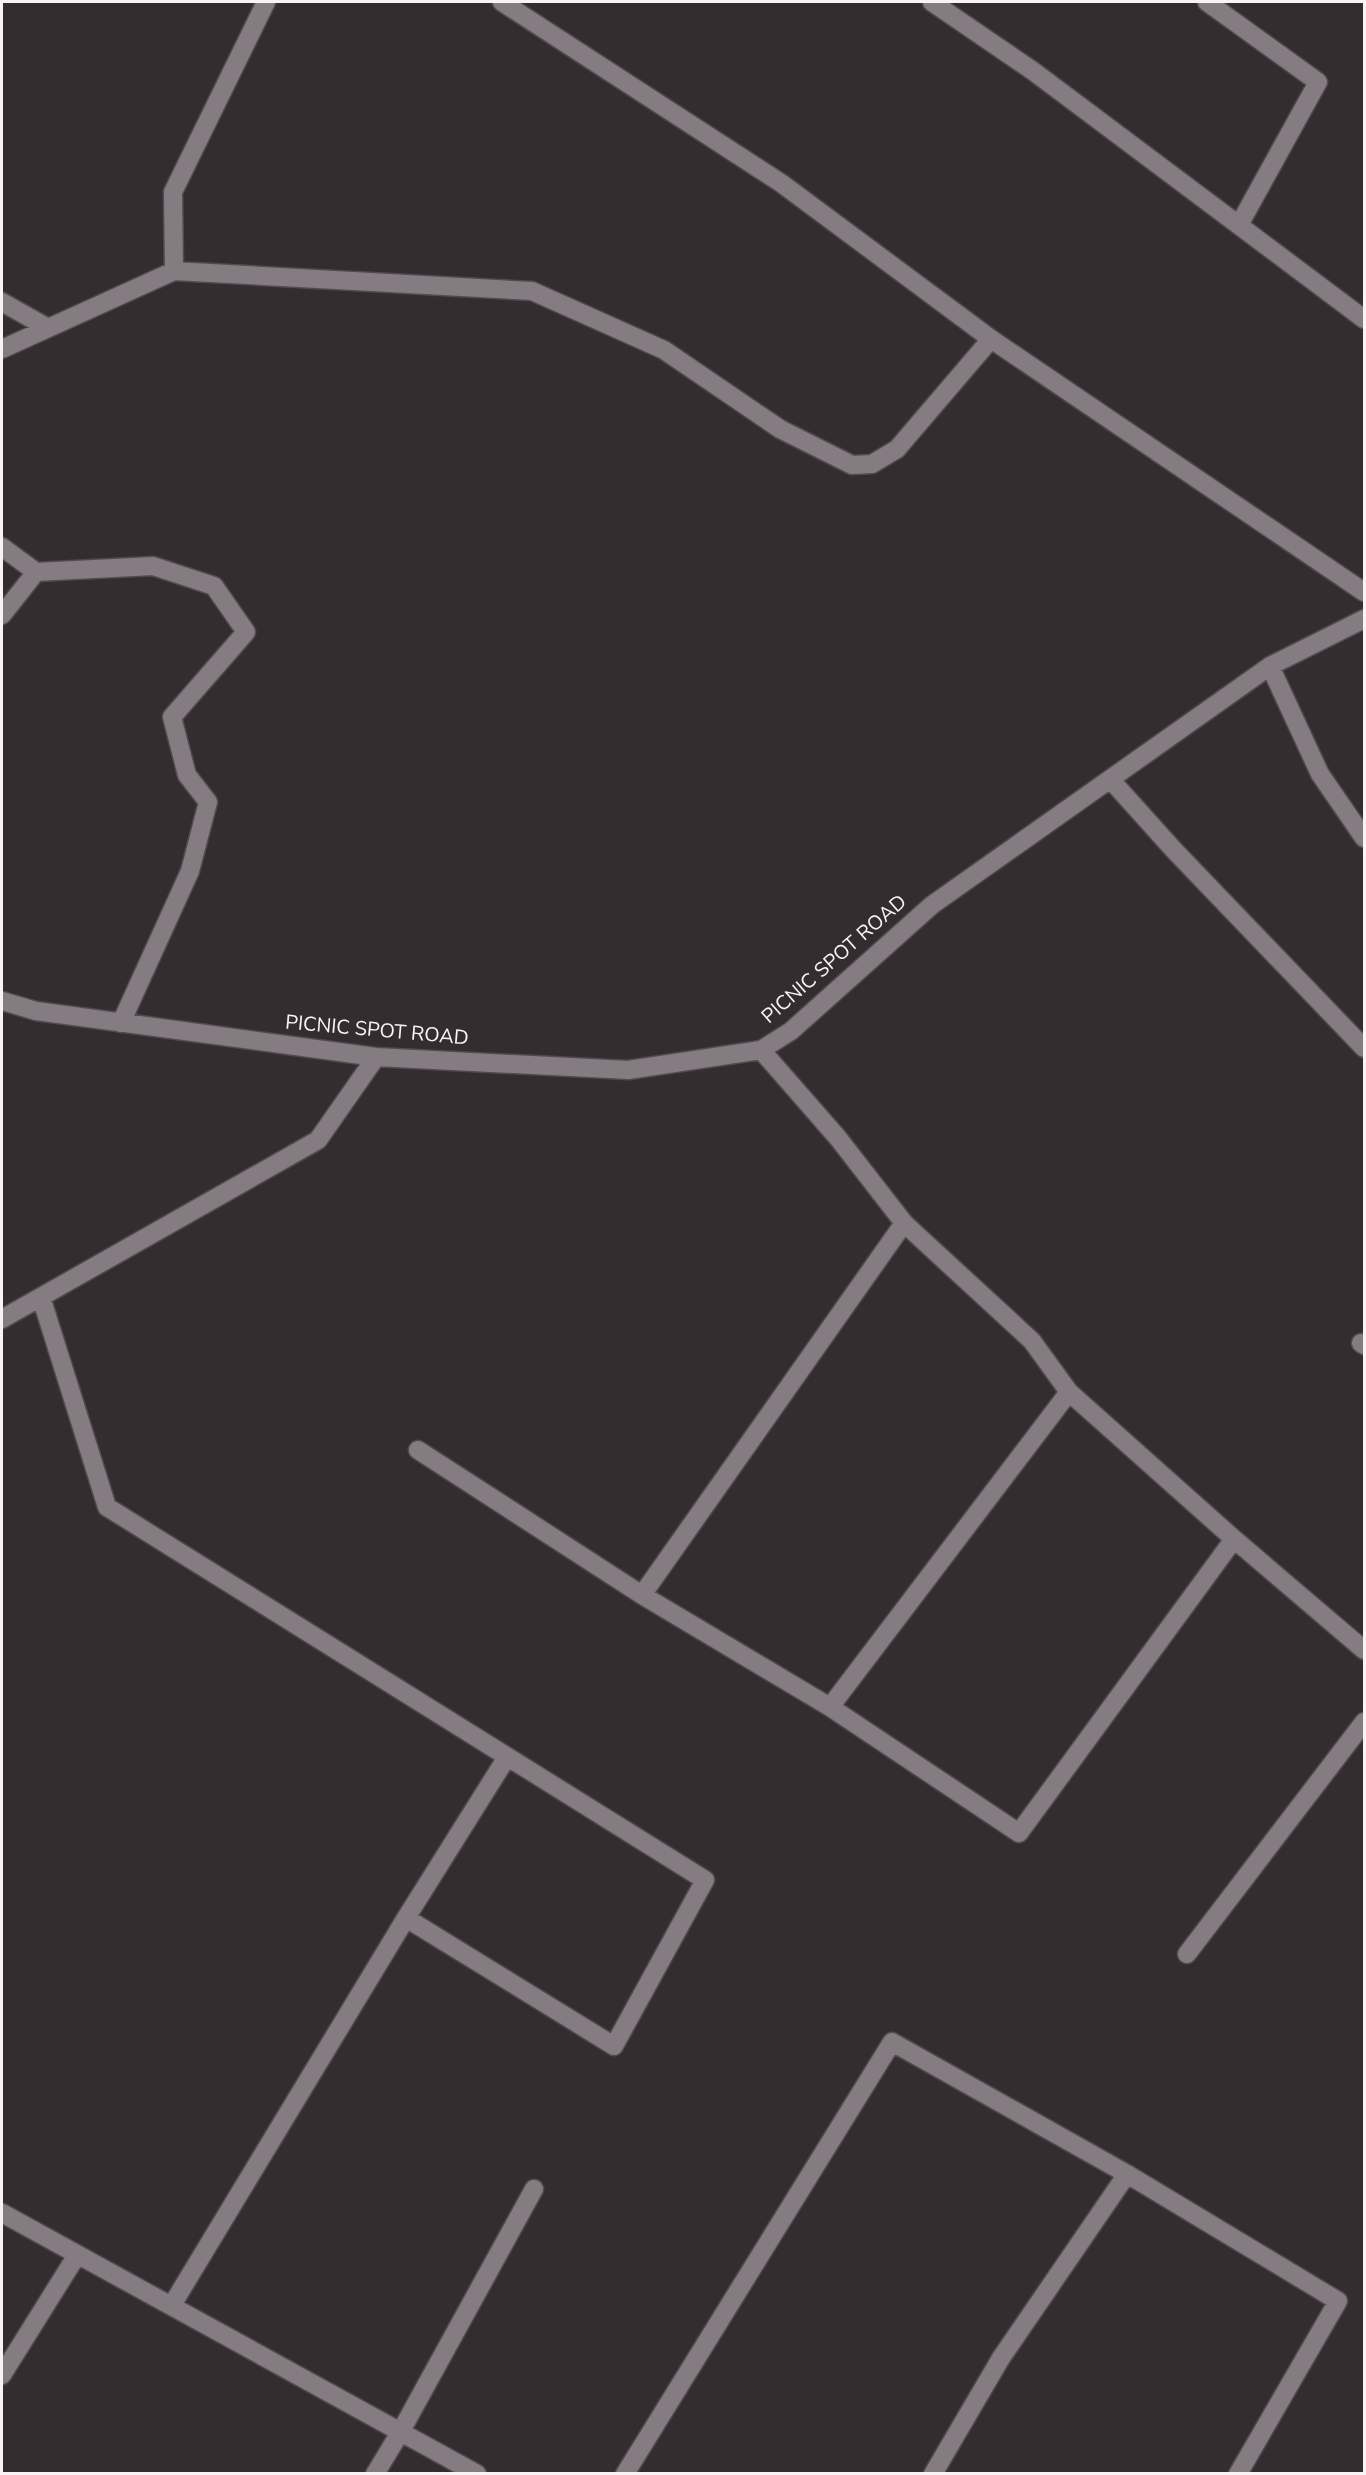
<svg xmlns="http://www.w3.org/2000/svg" width="1366" height="2475" font-family="'Nunito Sans',sans-serif">
<style>
.lines{fill:none;stroke-linecap:round;stroke-linejoin:round}
.minor-casing{stroke:#504b4d;stroke-width:21}
.minor{stroke:#847c80;stroke-width:18}
.labels{text-anchor:middle;dominant-baseline:central;stroke-width:4.5;stroke-linejoin:round;paint-order:stroke}
.street-label{font-size:20px;fill:#f8f4f5;stroke:#342d30}
</style>
<rect width="100%" height="100%" fill="#342d30"/>
<g class="lines">
<defs>
<path id="minor" d="M502,2L781,183L991,339L1364,592
M932,2L1033,71L1364,319
M1207,2L1318,82L1239,225
M174,271L173,192L266,2
M2,302L48,328
M2,349L174,271L532,291L664,350L780,429L852,465L872,464L897,449L991,339
M2,547L36,572
M2,615L36,572L153,566L214,586L246,632L172,717L187,775L208,802L190,871L121,1023
M1270,666L1320,774L1364,838
M1110,779L1173,849L1364,1048
M2,1001L36,1011L376,1057L628,1070L761,1050L791,1031L932,905L1270,666L1364,619
M761,1050L838,1138L904,1223L1032,1341L1069,1392L1234,1539L1364,1650
M904,1223L642,1595L830,1707L1019,1833L1234,1539
M41,1297L107,1507L705,1880L614,2046L406,1918
M2,1319L318,1140L376,1057
M1361,1343L1364,1345
M418,1450L642,1595
M830,1707L1069,1392
M1187,1954L1364,1722
M2,2213L477,2474
M172,2305L406,1918L507,1757
M2,2375L77,2255
M375,2474L401,2431L534,2189
M625,2474L892,2042L1127,2174L1338,2301L1238,2474
M933,2474L1001,2358L1127,2174"/>
</defs>
<!-- minor casing -->
<use href="#minor" class="minor-casing"/>
<!-- minor -->
<use href="#minor" class="minor"/>
</g>
<g class="labels">
<!-- street labels -->
<g class="street-label">
<text transform="translate(834 959) rotate(-41)">PICNIC SPOT ROAD</text>
<text transform="translate(377 1030) rotate(5)">PICNIC SPOT ROAD</text>
</g>
</g>
<!-- border -->
<rect width="1366" height="2475" fill="none" stroke="#f8f4f5" stroke-width="6"/>
</svg>
